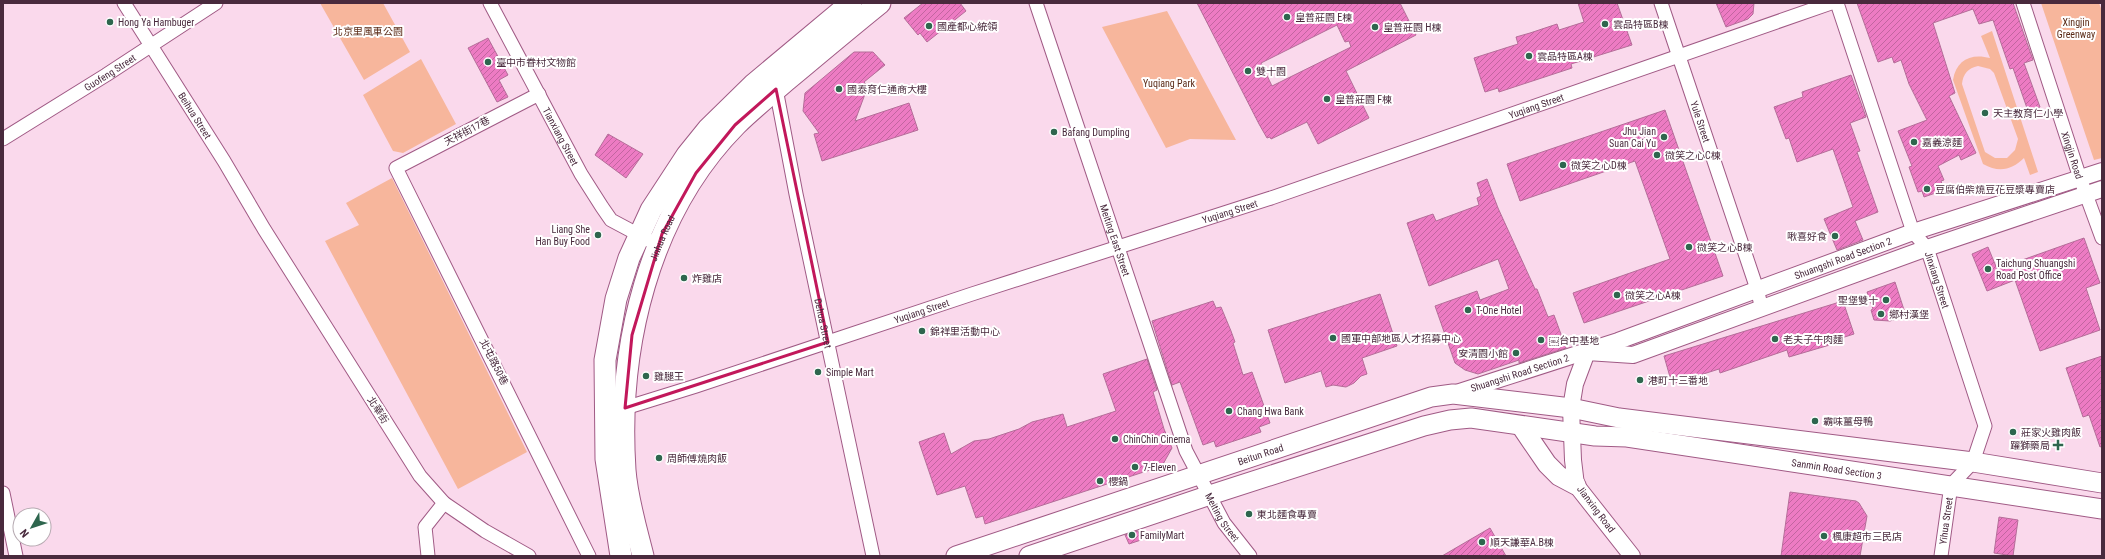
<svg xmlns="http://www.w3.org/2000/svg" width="2105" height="559" font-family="'Roboto Condensed','Noto Sans TC',sans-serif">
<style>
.green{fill:#f7b69c;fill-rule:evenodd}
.building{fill:url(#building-hatch);stroke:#b56d99;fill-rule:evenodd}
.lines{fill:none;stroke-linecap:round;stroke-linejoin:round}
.minor-casing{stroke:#a05a85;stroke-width:15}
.tertiary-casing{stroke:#a05a85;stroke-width:18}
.secondary-casing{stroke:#a05a85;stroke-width:21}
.primary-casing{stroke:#a05a85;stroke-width:23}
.minor{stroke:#fff;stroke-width:13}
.tertiary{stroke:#fff;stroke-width:16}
.secondary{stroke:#fff;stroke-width:19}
.primary{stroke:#fff;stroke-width:21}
.marked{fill:none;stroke:#c2185b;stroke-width:3;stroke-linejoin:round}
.poi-dot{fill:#2e664e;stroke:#fff;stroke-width:1.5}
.labels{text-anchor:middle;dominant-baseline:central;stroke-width:4;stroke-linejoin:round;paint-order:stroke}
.poi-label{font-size:10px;fill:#492a3d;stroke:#fff;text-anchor:start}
.park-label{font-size:10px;fill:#5b2b17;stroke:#fff}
.street-label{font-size:10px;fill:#492a3d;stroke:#fff}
</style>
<defs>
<pattern id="building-hatch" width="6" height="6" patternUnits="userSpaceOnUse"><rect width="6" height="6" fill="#ed7bc3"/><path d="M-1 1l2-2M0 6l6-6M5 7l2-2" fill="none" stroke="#c265a0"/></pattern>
</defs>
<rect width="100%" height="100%" fill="#fad9ec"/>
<!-- green -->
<path class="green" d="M320,3H383L410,52L364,80Z
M2041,3H2099L2102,11V158L2094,160Z
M1167,11L1236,140L1190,139L1166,148L1102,27Z
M1992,31L2038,172L2030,175L2024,158C2012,170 1999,173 1983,164L1953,80C1956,60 1971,53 1990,58L1981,36ZM1978,66L1990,69L1994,73L2018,139L2015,150L2007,158H1995L1985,152L1962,84C1963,74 1968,68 1978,66Z
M421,59L456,124L403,153L393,151L363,95Z
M392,178L527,452L458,489L325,241L359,225L346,203Z"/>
<!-- building -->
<path class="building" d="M923,3H960L966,11L927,42L920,33L918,35L904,18Z
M1197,3H1400L1416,35L1346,71L1369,118L1318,144L1307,122L1271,139L1270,137L1267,138L1259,124ZM1337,25L1345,42L1349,41L1351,47L1272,86L1261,63Z
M1578,3H1617L1632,45L1571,64L1572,68L1499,92L1498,88L1485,92L1474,58L1518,44L1516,37L1530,33L1557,24L1559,30L1584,22Z
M1716,3H1754L1753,14L1748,19L1726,27Z
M1857,3H2013L2033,60L2024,63L2040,107L2028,111L2013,68L2010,69L1993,20L1979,24L1973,9L1933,23L1955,93L1949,96L1976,153L1961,160L1959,155L1938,166L1944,180L1941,181L1944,190L1924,197L1922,191L1918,192L1909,167L1912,166L1898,131L1927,120L1909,84L1901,60L1894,63L1892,57L1878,62Z
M488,38L508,75L499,80L508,97L497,102L468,48Z
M854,52H873L885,65L864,82L868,86L855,121L909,103L918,130L822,161L814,134L819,133L803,111L805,93Z
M1851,75L1866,117L1850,123L1860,151L1857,152L1878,212L1855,221L1863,240L1837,250L1824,219L1853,207L1833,149L1797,162L1789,138L1786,139L1774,107L1803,97L1802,92Z
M1665,110L1723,276L1584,323L1573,293L1670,259L1635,161L1520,201L1507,164Z
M608,134L643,154L626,178L595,155Z
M1487,179L1498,208L1535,289H1537L1548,317L1554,315L1566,348L1519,363V360L1478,374L1465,370L1455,363L1435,306L1477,291L1480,300L1509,289L1498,259L1429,286L1407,223L1433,214L1436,221L1479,205L1477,198L1481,196L1477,183Z
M2084,238L2100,283L2086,288L2100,330L2040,351L2015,280L1987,291L1972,254L1988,247L1997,269Z
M1895,282L1906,316L1890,321L1874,320L1871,310L1873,309L1867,292Z
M1380,294L1397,346L1362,358L1367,374L1361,376L1354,383L1346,387L1333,385L1326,387L1321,371L1285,383L1268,330Z
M1213,301L1216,308L1221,307L1231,331L1235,342L1233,343L1243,375L1252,372L1270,423L1259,427L1261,432L1216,447L1214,441L1203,445L1180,382L1172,385L1152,321Z
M1843,301L1854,334L1832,341L1833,344L1789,357L1787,350L1720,373L1719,369L1672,384L1664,356Z
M2102,356V446L2100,447L2089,415L2083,417L2066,368Z
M1147,359L1157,390L1153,392L1164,429L1172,448L1162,466L985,524L983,516L976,518L965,486L937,495L919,442L944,433L951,454L974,441L989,439L1019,429L1032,422L1063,414L1067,427L1116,411L1103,374Z
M1790,492L1856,501L1859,503L1867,516L1860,556H1781Z
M1999,517L2018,520L2013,556L1994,553Z
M1490,528L1506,556H1442Z
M1138,531L1141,540L1129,544L1125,535Z"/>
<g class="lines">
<defs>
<g id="minor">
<path id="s1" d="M124,3L224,161L264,229L420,476L444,503L485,531L529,556"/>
<path id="s2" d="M490,3L581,174L602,207L611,220L658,245"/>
<path id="s3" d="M1036,3L1186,451L1224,523L1250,556"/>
<path id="s4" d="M1661,3L1757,289L1762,309"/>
<path id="s5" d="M1837,3L1913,232L1927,248L1985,426L1973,462L1951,485L1941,556"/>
<path id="s6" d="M2023,3L2080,178L2102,238"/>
<path id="s7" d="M776,89L796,194L873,556"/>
<path d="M539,94L396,168L589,556"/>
<path id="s8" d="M3,139L106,75L216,3"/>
<path id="s9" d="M625,408L696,386L972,294L1271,198L1831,3"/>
<path d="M3,493L16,556"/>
<path d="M428,556L425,527L444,503"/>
</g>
<g id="tertiary">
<path id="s10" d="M1453,394L1618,341L1913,232L2102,171"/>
<path d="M1632,556L1576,485L1573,460L1571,408L1575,384L1587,352L1633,355L1927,248L2102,189"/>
</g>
<g id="secondary">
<path d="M1521,426L1547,464L1559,476L1576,485"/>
<path id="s11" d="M956,556L1431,397L1453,394L1571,408L1619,418L1973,462L2102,483"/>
<path id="s12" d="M1029,556L1210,495L1424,426L1450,420L1471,418L1595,436L1627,437L2102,509"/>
</g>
<g id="primary">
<path d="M621,556L606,459L605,360L616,299L629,258L651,210L687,155L708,129L754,84L851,3"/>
<path id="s13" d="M643,556C636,528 627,498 625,470C617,348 648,214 736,125C752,109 770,95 787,80C818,54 849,28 880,3"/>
</g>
</defs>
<!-- minor casing -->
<use href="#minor" class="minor-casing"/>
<!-- tertiary casing -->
<use href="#tertiary" class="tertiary-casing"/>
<!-- secondary casing -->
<use href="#secondary" class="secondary-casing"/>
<!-- primary casing -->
<use href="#primary" class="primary-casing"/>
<!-- minor -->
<use href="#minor" class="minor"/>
<!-- tertiary -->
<use href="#tertiary" class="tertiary"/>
<!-- secondary -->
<use href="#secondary" class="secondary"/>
<!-- primary -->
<use href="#primary" class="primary"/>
</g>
<!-- marked area -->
<path class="marked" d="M776,89L828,342L625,408L632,335L662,234L696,173L735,125Z"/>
<!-- markers -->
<g class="poi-dot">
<circle cx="1287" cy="17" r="4"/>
<circle cx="110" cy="22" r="4"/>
<circle cx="1605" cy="24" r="4"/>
<circle cx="929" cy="26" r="4"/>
<circle cx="1375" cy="27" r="4"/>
<circle cx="1529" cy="56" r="4"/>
<circle cx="488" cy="62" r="4"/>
<circle cx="1248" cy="71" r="4"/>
<circle cx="839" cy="89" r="4"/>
<circle cx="1327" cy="99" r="4"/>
<circle cx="1985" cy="113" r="4"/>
<circle cx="1054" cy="132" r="4"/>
<circle cx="1664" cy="137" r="4"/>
<circle cx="1914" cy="142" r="4"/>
<circle cx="1657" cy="155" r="4"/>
<circle cx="1563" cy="165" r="4"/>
<circle cx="1927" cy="189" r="4"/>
<circle cx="598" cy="235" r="4"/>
<circle cx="1835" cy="236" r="4"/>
<circle cx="1689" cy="247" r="4"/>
<circle cx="1988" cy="269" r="4"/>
<circle cx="684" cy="278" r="4"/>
<circle cx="1617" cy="295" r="4"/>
<circle cx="1886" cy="300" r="4"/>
<circle cx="1468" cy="310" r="4"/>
<circle cx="1881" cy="314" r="4"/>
<circle cx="922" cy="331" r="4"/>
<circle cx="1333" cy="338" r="4"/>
<circle cx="1775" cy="339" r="4"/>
<circle cx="1541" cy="340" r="4"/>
<circle cx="1516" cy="353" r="4"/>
<circle cx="818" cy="372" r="4"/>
<circle cx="646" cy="376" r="4"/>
<circle cx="1640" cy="380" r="4"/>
<circle cx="1229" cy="411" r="4"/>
<circle cx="1815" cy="421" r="4"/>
<circle cx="2013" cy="432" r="4"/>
<circle cx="1115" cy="439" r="4"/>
<path d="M2056 439h4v4h4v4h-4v4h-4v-4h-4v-4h4z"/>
<circle cx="659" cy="458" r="4"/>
<circle cx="1135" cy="467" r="4"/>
<circle cx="1100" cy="481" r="4"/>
<circle cx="1249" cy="514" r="4"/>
<circle cx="1132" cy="535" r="4"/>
<circle cx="1824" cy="536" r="4"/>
<circle cx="1482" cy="542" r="4"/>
</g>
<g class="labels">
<!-- poi labels -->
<g class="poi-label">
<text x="1295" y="17">皇普莊園 E棟</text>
<text x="118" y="22">Hong Ya Hambuger</text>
<text x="1613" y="24">雲品特區B棟</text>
<text x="937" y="26">國產都心統領</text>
<text x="1383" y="27">皇普莊園 H棟</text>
<text x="1537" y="56">雲品特區A棟</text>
<text x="496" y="62">臺中市眷村文物館</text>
<text x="1256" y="71">雙十園</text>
<text x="847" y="89">國泰育仁通商大樓</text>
<text x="1335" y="99">皇普莊園 F棟</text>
<text x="1993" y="113">天主教育仁小學</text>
<text x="1656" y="131" text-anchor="end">Jhu Jian<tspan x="1656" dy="12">Suan Cai Yu</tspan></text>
<text x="1062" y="132">Bafang Dumpling</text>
<text x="1922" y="142">嘉義涼麵</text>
<text x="1665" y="155">微笑之心C棟</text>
<text x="1571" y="165">微笑之心D棟</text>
<text x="1935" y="189">豆腐伯柴燒豆花豆漿專賣店</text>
<text x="590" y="229" text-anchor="end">Liang She<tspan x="590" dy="12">Han Buy Food</tspan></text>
<text x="1827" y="236" text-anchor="end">啾喜好食</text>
<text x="1697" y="247">微笑之心B棟</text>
<text x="1996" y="263">Taichung Shuangshi<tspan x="1996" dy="12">Road Post Office</tspan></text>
<text x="692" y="278">炸雞店</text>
<text x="1625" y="295">微笑之心A棟</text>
<text x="1878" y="300" text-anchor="end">聖堡雙十</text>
<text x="1476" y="310">T-One Hotel</text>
<text x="1889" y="314">鄉村漢堡</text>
<text x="930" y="331">錦祥里活動中心</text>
<text x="1341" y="338">國軍中部地區人才招募中心</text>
<text x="1783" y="339">老夫子牛肉麵</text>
<text x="1549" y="340">￼台中基地</text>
<text x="1508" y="353" text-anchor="end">安清園小館</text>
<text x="826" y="372">Simple Mart</text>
<text x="654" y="376">雞腿王</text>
<text x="1648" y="380">港町十三番地</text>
<text x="1237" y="411">Chang Hwa Bank</text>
<text x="1823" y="421">霸味薑母鴨</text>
<text x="2021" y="432">莊家火雞肉飯</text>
<text x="1123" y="439">ChinChin Cinema</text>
<text x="2050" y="445" text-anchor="end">躍獅藥局</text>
<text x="667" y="458">周師傅燒肉飯</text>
<text x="1143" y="467">7-Eleven</text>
<text x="1108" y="481">櫻鍋</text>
<text x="1257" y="514">東北麵食專賣</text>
<text x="1140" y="535">FamilyMart</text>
<text x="1832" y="536">楓康超市三民店</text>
<text x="1490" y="542">順天謙華A.B棟</text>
</g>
<!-- park labels -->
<g class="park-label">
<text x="2076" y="22">Xingjin<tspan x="2076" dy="12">Greenway</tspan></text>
<text x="368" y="31">北京里風車公園</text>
<text x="1169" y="83">Yuqiang Park</text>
</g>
<!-- street labels -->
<g class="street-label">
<text stroke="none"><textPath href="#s8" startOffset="126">Guofeng Street</textPath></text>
<text stroke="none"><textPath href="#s9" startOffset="960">Yuqiang Street</textPath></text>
<text stroke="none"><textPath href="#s1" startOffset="133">Beihua Street</textPath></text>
<text stroke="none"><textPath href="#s4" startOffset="125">Yule Street</textPath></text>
<text transform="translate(467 131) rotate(-28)">天祥街17巷</text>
<text stroke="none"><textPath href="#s2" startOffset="151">Tianxiang Street</textPath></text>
<text stroke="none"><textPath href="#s6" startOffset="160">Xingjin Road</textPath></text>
<text stroke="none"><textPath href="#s9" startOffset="636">Yuqiang Street</textPath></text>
<text stroke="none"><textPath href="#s13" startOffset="325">Jinhua Road</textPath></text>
<text stroke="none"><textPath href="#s3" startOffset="250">Meiting East Street</textPath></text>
<text stroke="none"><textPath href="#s10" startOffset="413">Shuangshi Road Section 2</textPath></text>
<text stroke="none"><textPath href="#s5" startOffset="296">Jinxiang Street</textPath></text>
<text stroke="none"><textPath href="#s9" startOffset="312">Yuqiang Street</textPath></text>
<text stroke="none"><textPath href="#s7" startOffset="239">Dehua Street</textPath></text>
<text transform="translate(494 362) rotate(63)">北屯路50巷</text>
<text stroke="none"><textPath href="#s10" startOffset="70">Shuangshi Road Section 2</textPath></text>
<text transform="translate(378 410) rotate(58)">北華街</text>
<text stroke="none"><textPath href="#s11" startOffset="321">Beitun Road</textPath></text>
<text stroke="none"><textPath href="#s12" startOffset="833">Sanmin Road Section 3</textPath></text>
<text transform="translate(1596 509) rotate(53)">Jianxing Road</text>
<text stroke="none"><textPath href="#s3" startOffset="548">Meiting Street</textPath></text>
<text transform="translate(1946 521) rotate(-82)">Yihua Street</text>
</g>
</g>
<!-- border -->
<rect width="2105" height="559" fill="none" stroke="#492a3d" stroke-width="8"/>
<!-- north arrow -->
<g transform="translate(32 527) rotate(231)"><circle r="19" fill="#ffffff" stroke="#b6aab1"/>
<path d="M0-3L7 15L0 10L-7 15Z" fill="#2e664e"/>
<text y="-6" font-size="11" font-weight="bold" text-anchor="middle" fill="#492a3d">N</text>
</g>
</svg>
